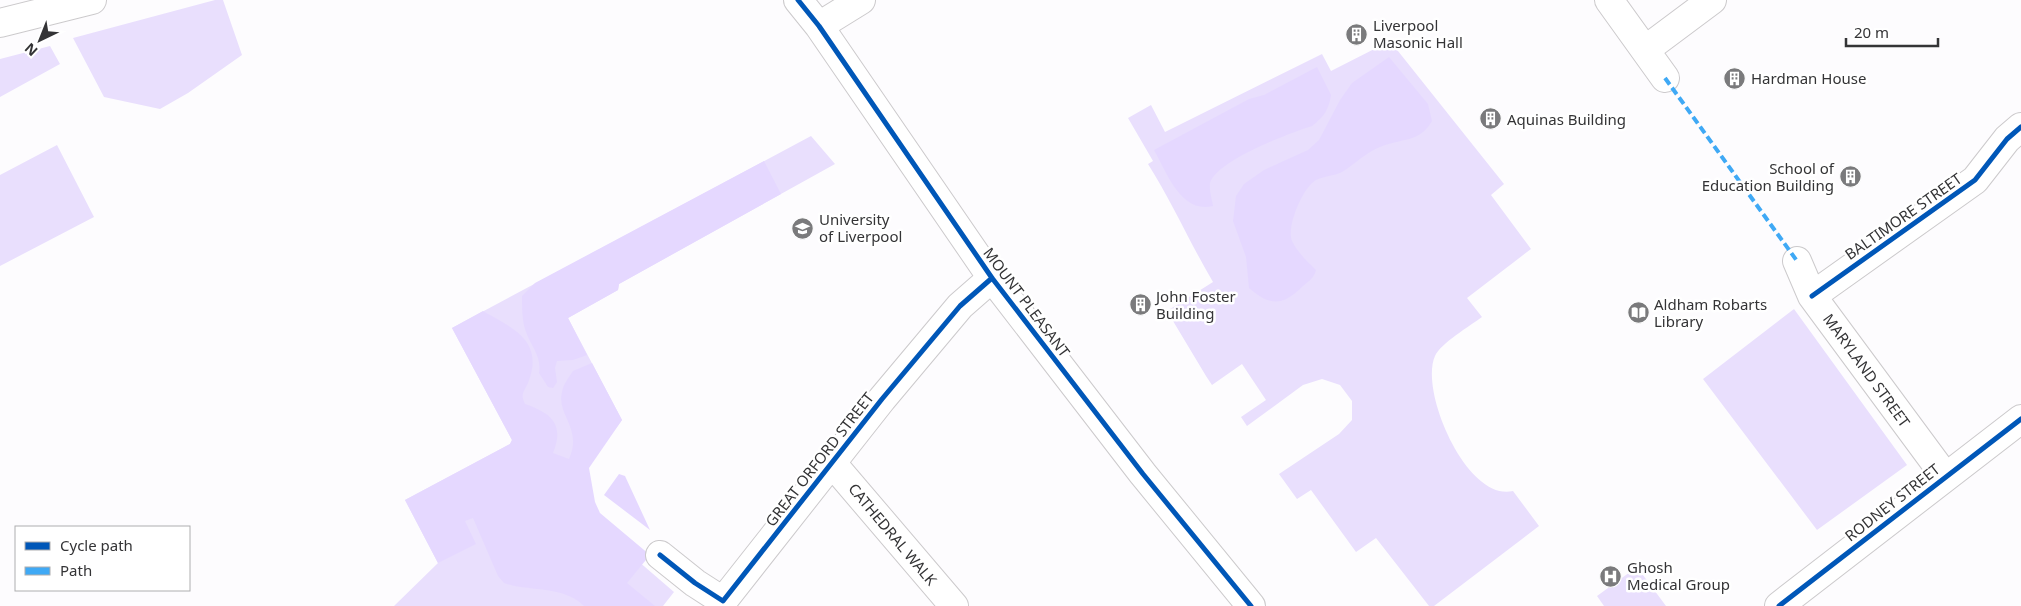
<svg xmlns="http://www.w3.org/2000/svg" width="2021" height="606" font-family="'Noto Sans',sans-serif">
<style>
.green{fill:#e9dffd}
.forest{fill:#e5d8ff}
.lines{fill:none;stroke-linecap:round;stroke-linejoin:round}
.minor-casing{stroke:#cccacc;stroke-width:30}
.tertiary-casing{stroke:#cccacc;stroke-width:30}
.minor{stroke:#fff;stroke-width:28}
.tertiary{stroke:#fff;stroke-width:28}
.quiet{stroke:#3fa9f5;stroke-width:4;stroke-dasharray:8 4;stroke-linecap:butt}
.cycleway-casing{stroke:#fff;stroke-width:8}
.cycleway{stroke:#0057b8;stroke-width:5}
.labels{text-anchor:middle;dominant-baseline:central;stroke-width:5;stroke-linejoin:round;paint-order:stroke}
.poi-label{font-size:15px;fill:#343436;stroke:#fff;text-anchor:start}
.street-label{font-size:15px;fill:#343436;stroke:#fff}
</style>
<rect width="100%" height="100%" fill="#fdfcfe"/>
<!-- green -->
<path class="green" d="M215,0H223L242,55L188,93L160,109L104,97L73,38Z
M1390,41L1504,184L1491,195L1531,249L1467,298L1482,317C1470,326 1441,343 1435,356C1419,391 1467,502 1513,491L1539,526L1434,606H1429L1376,538L1356,552L1311,490L1297,499L1279,474L1339,434L1352,420V401L1340,385L1322,379L1303,385L1247,426L1241,417L1266,400L1242,364L1212,385L1206,376L1167,311L1213,282C1190,243 1172,202 1148,164L1153,161L1128,118L1151,105L1165,132L1322,54L1331,71Z
M50,46L60,64L0,97V59Z
M811,136L835,164L619,284L618,290L568,318L622,420L565,498L674,592L663,606H394L438,563L405,500L510,444L512,440L452,328Z
M57,145L94,217L0,266V175Z
M1794,309L1907,465L1817,530L1703,379Z
M1637,567L1666,606H1604L1597,596Z"/>
<!-- forest -->
<path class="forest" d="M1389,57L1428,104L1432,121C1420,143 1401,138 1380,147C1365,153 1355,164 1342,172C1334,176 1324,176 1316,180C1303,187 1286,227 1292,241C1298,253 1307,261 1316,270C1314,279 1307,282 1301,288C1281,307 1269,305 1249,288L1246,257L1233,221L1236,196L1244,184L1264,170L1308,150L1319,140L1340,100L1352,83Z
M1317,67L1331,95C1329,109 1324,117 1312,126C1290,133 1217,160 1210,183C1209,190 1212,200 1213,206C1181,214 1167,173 1154,150L1249,99L1264,95Z
M764,161L781,194L619,284L618,290L568,318L587,355L573,360L557,361L555,368L557,382L553,388L548,387L539,373C542,357 531,346 526,332C522,321 522,308 522,296L535,283Z
M483,311C512,328 545,340 528,383C524,392 520,394 525,404C551,413 565,424 553,453L569,459C583,428 556,415 562,392C563,385 569,377 573,371L592,363L622,420L589,468L595,502L600,513L650,555L627,583L655,606H584C563,585 529,592 504,583L498,576L473,518L465,521L476,544L438,563L405,500L510,444L512,440L452,328Z
M619,474L625,476L650,530L604,495Z"/>
<g class="lines">
<defs>
<path id="minor" d="M1609,0L1665,78
M1645,50L1712,0
M1797,261L1812,296L1945,476
M1812,296L1975,180L2007,139L2021,127
M832,463L954,606
M660,555L695,583L723,601L882,399L960,306L992,278"/>
<path id="tertiary" d="M798,0L819,26L992,278L1143,474L1251,606
M0,23L92,0
M819,26L861,0
M1779,606L2021,419"/>
</defs>
<!-- minor casing -->
<use href="#minor" class="minor-casing"/>
<!-- tertiary casing -->
<use href="#tertiary" class="tertiary-casing"/>
<!-- minor -->
<use href="#minor" class="minor"/>
<!-- tertiary -->
<use href="#tertiary" class="tertiary"/>
<!-- quiet -->
<path class="quiet" d="M1665,78L1797,261"/>
<defs>
<path id="cycleway" d="M798,0L819,26L992,278L1143,474L1251,606
M1812,296L1975,180L2007,139L2021,127
M660,555L695,583L723,601L882,399L960,306L992,278
M1779,606L2021,419"/>
</defs>
<!-- cycleway casing -->
<use href="#cycleway" class="cycleway-casing"/>
<!-- cycleway -->
<use href="#cycleway" class="cycleway"/>
</g>
<!-- icons -->
<defs>
<symbol id="building-disc" viewBox="-11 -11 22 22"><circle r="9.5" fill="#7a7a7c" stroke="#fff"/><path d="M-4-6H4V6H1V3H-1V6H-4ZM-2.5-4.3h1.7v1.8h-1.7ZM.8-4.3h1.7v1.8H.8ZM-2.5-1h1.7V.8h-1.7ZM.8-1h1.7V.8H.8Z" fill="#fff"/></symbol>
<symbol id="university-disc" viewBox="-11 -11 22 22"><circle r="9.5" fill="#7a7a7c" stroke="#fff"/><path d="M0-5L7-2L0 1L-7-2ZM-4 1L0 2.5L4 1V4Q0 6-4 4Z" fill="#fff"/></symbol>
<symbol id="library-disc" viewBox="-11 -11 22 22"><circle r="9.5" fill="#7a7a7c" stroke="#fff"/><path d="M-6-4Q-3-5.5-.7-3.5V5Q-3 3-6 4ZM6-4Q3-5.5 .7-3.5V5Q3 3 6 4Z" fill="#fff"/></symbol>
<symbol id="hospital-disc" viewBox="-11 -11 22 22"><circle r="9.5" fill="#7a7a7c" stroke="#fff"/><path d="M-5-5h3v3.5h4V-5h3V5h-3V1.5h-4V5h-3Z" fill="#fff"/></symbol>
</defs>
<g fill-rule="evenodd">
<use href="#building-disc" x="1344" y="22" width="25" height="25"/>
<use href="#building-disc" x="1722" y="66" width="25" height="25"/>
<use href="#building-disc" x="1478" y="106" width="25" height="25"/>
<use href="#building-disc" x="1838" y="164" width="25" height="25"/>
<use href="#university-disc" x="790" y="216" width="25" height="25"/>
<use href="#building-disc" x="1128" y="292" width="25" height="25"/>
<use href="#library-disc" x="1626" y="300" width="25" height="25"/>
<use href="#hospital-disc" x="1598" y="564" width="25" height="25"/>
</g>
<g class="labels">
<!-- poi labels -->
<g class="poi-label">
<text x="1373" y="25">Liverpool<tspan x="1373" dy="17">Masonic Hall</tspan></text>
<text x="1751" y="78">Hardman House</text>
<text x="1507" y="119">Aquinas Building</text>
<text x="1834" y="168" text-anchor="end">School of<tspan x="1834" dy="17">Education Building</tspan></text>
<text x="819" y="219">University<tspan x="819" dy="17">of Liverpool</tspan></text>
<text x="1156" y="296">John Foster<tspan x="1156" dy="17">Building</tspan></text>
<text x="1654" y="304">Aldham Robarts<tspan x="1654" dy="17">Library</tspan></text>
<text x="1627" y="567">Ghosh<tspan x="1627" dy="17">Medical Group</tspan></text>
</g>
<!-- street labels -->
<g class="street-label">
<text transform="translate(1903 216) rotate(-35)">BALTIMORE STREET</text>
<text transform="translate(1027 302) rotate(53)">MOUNT PLEASANT</text>
<text transform="translate(1867 370) rotate(54)">MARYLAND STREET</text>
<text transform="translate(819 459) rotate(-52)">GREAT ORFORD STREET</text>
<text transform="translate(1892 502) rotate(-38)">RODNEY STREET</text>
<text transform="translate(893 534) rotate(50)">CATHEDRAL WALK</text>
</g>
</g>
<!-- legend -->
<rect x="15" y="526" width="175" height="65" fill="#ffffff" stroke="#aeaeaf"/>
<rect x="25" y="542" width="25" height="8" fill="#0057b8" stroke="#aeaeaf"/>
<text x="60" y="551" font-size="15" fill="#343436">Cycle path</text>
<rect x="25" y="567" width="25" height="8" fill="#3fa9f5" stroke="#aeaeaf"/>
<text x="60" y="576" font-size="15" fill="#343436">Path</text>
<!-- north arrow -->
<g transform="translate(40 40) rotate(223)" stroke="#ffffff" stroke-width="4" paint-order="stroke">
<path d="M0-4L9 19L0 12L-9 19Z" fill="#343436"/>
<text y="-8" font-size="14" font-weight="bold" text-anchor="middle" fill="#343436">N</text>
</g>
<!-- scale -->
<path d="M1846 38v8h92v-8" fill="none" stroke="#343436" stroke-width="2.5"/>
<text x="1854" y="38" font-size="15" fill="#343436" stroke="#ffffff" stroke-width="4" paint-order="stroke">20 m</text>
</svg>
